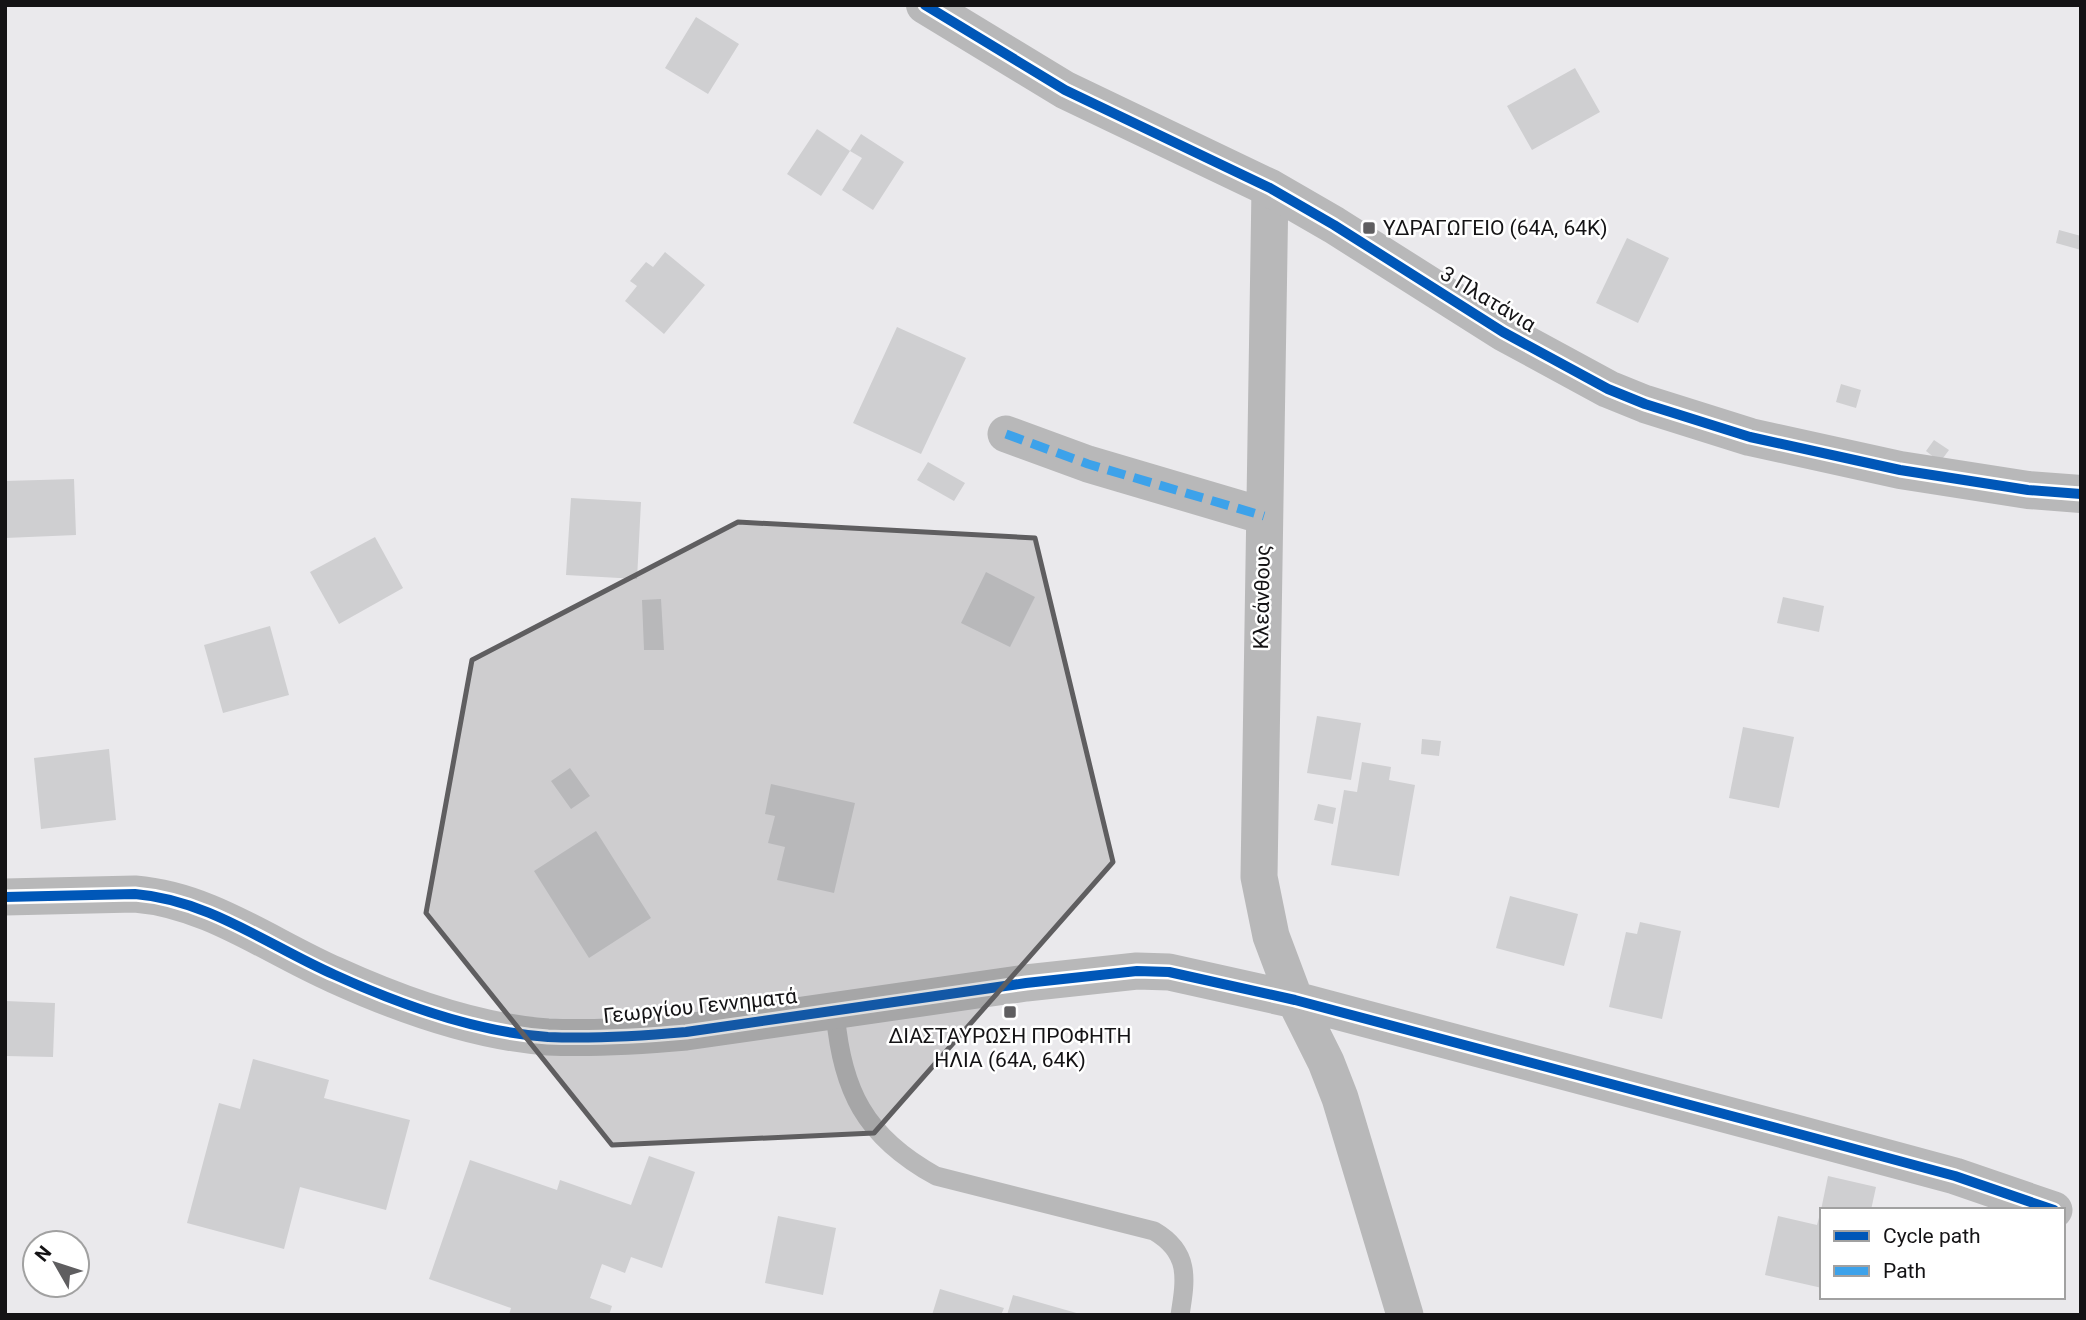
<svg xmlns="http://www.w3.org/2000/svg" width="2086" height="1320" font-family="Roboto,sans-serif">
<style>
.building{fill:#cfcfd1}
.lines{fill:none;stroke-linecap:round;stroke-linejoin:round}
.service{stroke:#b8b8b9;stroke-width:19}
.minor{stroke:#b8b8b9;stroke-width:37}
.tertiary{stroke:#b8b8b9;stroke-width:38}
.quiet{stroke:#3da2ea;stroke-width:9;stroke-dasharray:18 9;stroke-linecap:butt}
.cycleway-casing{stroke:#fff;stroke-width:15}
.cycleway{stroke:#0057b8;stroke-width:10}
.marked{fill:#5f5e60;fill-opacity:0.2;stroke:#5f5e60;stroke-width:5;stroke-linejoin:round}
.poi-dot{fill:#5f5e60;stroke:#fff;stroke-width:2.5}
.labels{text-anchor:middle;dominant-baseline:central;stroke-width:5;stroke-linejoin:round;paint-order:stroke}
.poi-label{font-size:21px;fill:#141315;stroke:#fff;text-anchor:start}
.street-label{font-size:21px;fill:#141315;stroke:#fff}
</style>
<rect width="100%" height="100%" fill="#eae9ec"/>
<!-- building -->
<path class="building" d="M696,17L739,44L708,94L665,68Z
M1575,68L1600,112L1532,150L1507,106Z
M817,129L850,151L861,134L904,162L873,210L842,190L862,158L850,151L821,196L787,174Z
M2059,230L2081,236V250L2056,243Z
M1627,238L1669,258L1638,323L1596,303Z
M665,252L705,285L664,334L625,301L637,286L630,281L646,262L653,267Z
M897,327L966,358L921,454L853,423Z
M1841,384L1861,390L1856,408L1836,402Z
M1934,440L1949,450L1940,462L1926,451Z
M928,462L965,483L954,501L917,480Z
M74,479L76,535L5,538V481Z
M571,498L641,502L637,579L566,575Z
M375,537L403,588L339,624L310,572Z
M986,572L1035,597L1010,647L961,623Z
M1783,597L1824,606L1819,632L1777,623Z
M661,599L664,650H644L642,600Z
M270,626L289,695L223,713L204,645Z
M1317,716L1361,723L1351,780L1307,773Z
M1743,727L1794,737L1779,808L1729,798Z
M1422,739L1441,741L1439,756L1421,754Z
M109,749L116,820L41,829L34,758Z
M1362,762L1391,767L1389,780L1415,785L1399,876L1331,865L1344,790L1357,792Z
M570,768L590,796L571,809L551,781Z
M771,784L855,803L834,893L777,880L785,847L768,843L775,816L765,814Z
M1318,804L1336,808L1333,824L1314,820Z
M596,831L651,918L589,958L534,871Z
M1510,896L1578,914L1564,966L1496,948Z
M1640,922L1681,931L1662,1019L1609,1007L1626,932L1637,934Z
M5,1001L55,1003L53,1057L5,1056Z
M253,1059L329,1080L324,1098L410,1120L386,1210L300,1187L284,1249L187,1223L219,1103L240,1109Z
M649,1156L695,1172L662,1268L631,1257L625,1273L602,1264L590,1298L612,1306L609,1315H509L511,1308L429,1279L470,1160L557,1190L560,1180L631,1205Z
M1828,1176L1876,1187L1871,1210H1821Z
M1821,1210L1822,1288L1765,1275L1778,1216L1817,1225Z
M778,1216L836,1228L823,1295L765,1283Z
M940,1289L1004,1308L1001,1315H932Z
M1013,1295L1080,1314V1315H1007Z"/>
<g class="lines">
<!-- service -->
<path class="service" d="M835,1010C841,1090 865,1137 936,1176L1154,1231C1190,1252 1186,1278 1180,1315"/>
<!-- minor -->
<path class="minor" d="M1270,188L1259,877L1271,936L1295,1000L1326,1062L1340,1098L1405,1315
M1006,434L1088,464L1264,516
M5,897L135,894C209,900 269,946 335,975C401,1005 475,1032 548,1037C594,1039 641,1036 686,1032L1026,983L1137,971L1169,972L1295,1000L1788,1131L1955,1176L2054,1210"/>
<!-- tertiary -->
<path class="tertiary" d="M925,5L1065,90L1270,188L1334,225L1503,332L1608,389L1645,404L1750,437L1900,470L2028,490L2081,494"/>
<!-- quiet -->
<path class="quiet" d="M1006,434L1088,464L1264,516"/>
<defs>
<path id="cycleway" d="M925,5L1065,90L1270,188L1334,225L1503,332L1608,389L1645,404L1750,437L1900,470L2028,490L2081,494
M5,897L135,894C209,900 269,946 335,975C401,1005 475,1032 548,1037C594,1039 641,1036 686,1032L1026,983L1137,971L1169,972L1295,1000L1788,1131L1955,1176L2054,1210"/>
</defs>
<!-- cycleway casing -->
<use href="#cycleway" class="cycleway-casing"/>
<!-- cycleway -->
<use href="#cycleway" class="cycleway"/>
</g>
<!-- marked area -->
<path class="marked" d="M738,522L1035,538L1113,862L874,1133L612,1145L426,913L472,660Z"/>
<!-- markers -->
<g class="poi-dot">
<rect x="1362" y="221" width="14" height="14" rx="3.5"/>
<rect x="1003" y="1005" width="14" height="14" rx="3.5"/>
</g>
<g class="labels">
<!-- poi labels -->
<g class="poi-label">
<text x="1383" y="228">ΥΔΡΑΓΩΓΕΙΟ (64Α, 64Κ)</text>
<text x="1010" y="1036" text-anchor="middle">ΔΙΑΣΤΑΥΡΩΣΗ ΠΡΟΦΗΤΗ<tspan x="1010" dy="24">ΗΛΙΑ (64Α, 64Κ)</tspan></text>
</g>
<!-- street labels -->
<g class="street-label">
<text transform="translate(1488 299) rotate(31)">3 Πλατάνια</text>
<text transform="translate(1262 597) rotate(-89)">Κλεάνθους</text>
<text transform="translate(700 1006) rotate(-6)">Γεωργίου Γεννηματά</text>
</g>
</g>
<!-- border -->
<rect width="2086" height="1320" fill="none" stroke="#141315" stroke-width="14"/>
<!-- legend -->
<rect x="1820" y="1208" width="245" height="91" fill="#ffffff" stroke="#a1a1a1" stroke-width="2"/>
<rect x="1834" y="1231" width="35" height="10" fill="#0057b8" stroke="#a1a1a1" stroke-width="2"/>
<text x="1883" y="1243" font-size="21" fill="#141315">Cycle path</text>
<rect x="1834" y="1266" width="35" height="10" fill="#3da2ea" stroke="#a1a1a1" stroke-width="2"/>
<text x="1883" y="1278" font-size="21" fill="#141315">Path</text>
<!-- north arrow -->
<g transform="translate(56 1264) rotate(309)"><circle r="33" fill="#ffffff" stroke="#a1a1a1" stroke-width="2"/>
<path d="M0-5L12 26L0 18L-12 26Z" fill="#5f5e60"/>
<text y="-10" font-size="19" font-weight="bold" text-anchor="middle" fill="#141315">N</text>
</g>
</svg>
